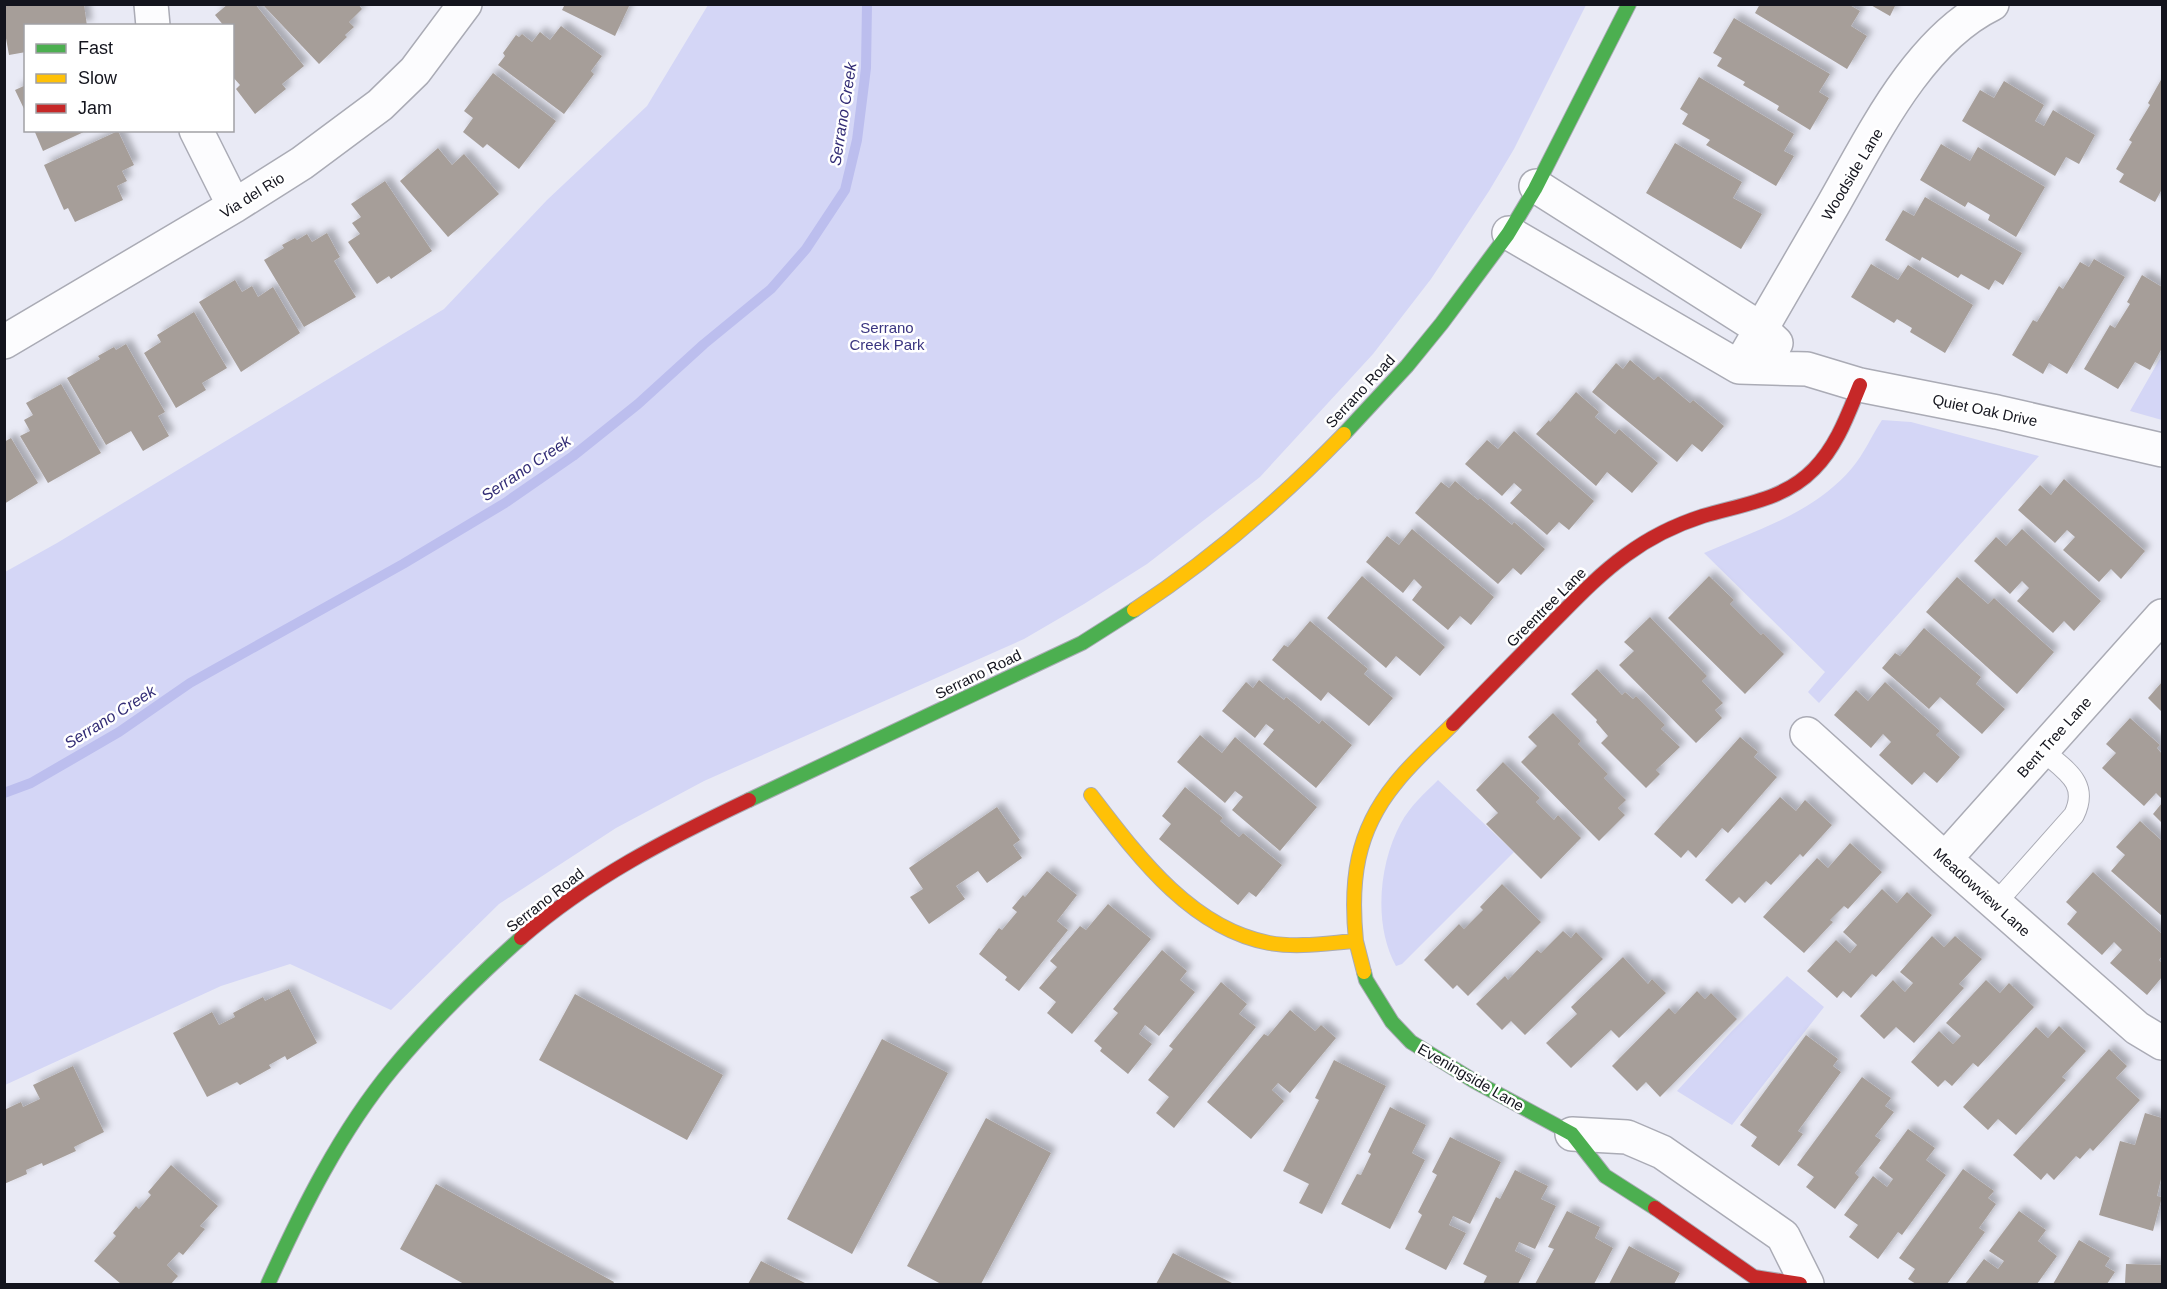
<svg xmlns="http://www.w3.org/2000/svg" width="2167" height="1289" font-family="Arial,sans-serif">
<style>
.green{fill:#d4d6f6}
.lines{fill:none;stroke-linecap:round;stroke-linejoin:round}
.stream{stroke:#bcbeee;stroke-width:10}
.building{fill:#a69e99;filter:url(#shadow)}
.lane-casing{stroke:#aaabb5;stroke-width:22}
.street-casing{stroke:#aaabb5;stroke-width:36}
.fast-casing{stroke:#aaabb5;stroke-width:16}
.slow-casing{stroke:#aaabb5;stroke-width:16}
.jam-casing{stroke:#aaabb5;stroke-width:16}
.lane{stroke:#fcfcfe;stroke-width:20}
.street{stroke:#fcfcfe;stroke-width:33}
.fast{stroke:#4caf50;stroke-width:14}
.slow{stroke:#ffc107;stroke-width:14}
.jam{stroke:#c62828;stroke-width:14}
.labels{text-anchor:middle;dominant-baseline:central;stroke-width:5;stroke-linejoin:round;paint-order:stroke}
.street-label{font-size:15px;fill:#13141d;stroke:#fff}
.park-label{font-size:15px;fill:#3a3580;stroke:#fff}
.water-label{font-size:16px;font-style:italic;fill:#322c75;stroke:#fff}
</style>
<defs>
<filter id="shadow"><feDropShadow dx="5.5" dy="-5.5" stdDeviation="3" flood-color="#0004"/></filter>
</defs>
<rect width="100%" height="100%" fill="#e9eaf5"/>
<!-- green -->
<path class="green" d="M708,5H1586L1514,149L1489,191L1431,279L1373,354L1260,477L1147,564L1084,604L1024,639L704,781L616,828L499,904L391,1010L290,964L221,986L5,1085V572L57,543L444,309L547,200L647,106Z
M2162,355V420L2130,411Z
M1882,420L1911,422L2039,456L1819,703L1808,692L1825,672L1704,553C1757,530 1814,513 1852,468C1864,454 1872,435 1882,420Z
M1438,780L1514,852L1402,964L1396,966C1373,925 1379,863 1401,823C1410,806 1425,793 1438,780Z
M1787,976L1824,1007L1732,1125L1677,1091L1731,1032Z"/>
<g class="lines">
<!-- stream -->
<path class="stream" d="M4,793L31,783L119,732L190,683L403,564L505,503L573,456L638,404L704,344L771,289L806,249L845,190L857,140L866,68L867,4"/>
</g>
<!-- building -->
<path class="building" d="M4,4H84L87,26H26V52L9,55L4,27Z
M228,4H255L304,66L282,84L286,89L255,114L236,89L240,85L232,76V26H224L215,15Z
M266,4H358L362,9L349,22L354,27L345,35L347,37L319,64L264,6Z
M565,4H630L615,36L562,10Z
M1760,4H1848L1860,11L1851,26L1867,36L1847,69L1755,13Z
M1869,4H1896L1890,16Z
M1734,18L1830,74L1819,92L1829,98L1810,130L1777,110L1779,106L1743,85L1745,82L1717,66L1722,58L1713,53Z
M561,26L602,56L591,71L594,74L564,114L498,65L505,56L503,53L516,35L519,37L522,34L532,42L540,32L550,40Z
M493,73L556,121L519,169L487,144L483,148L463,132L473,118L464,111Z
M1699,77L1794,134L1784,151L1794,156L1776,186L1706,145L1710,140L1682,124L1688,114L1680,109Z
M2162,78V154L2161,157L2162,158V189L2155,202L2119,182L2124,174L2116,169L2132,142L2129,140L2150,105L2148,103Z
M2004,81L2044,105L2035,121L2044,126L2053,110L2095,135L2079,164L2066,157L2055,176L1962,121L1980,90L1994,98Z
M26,85V113L15,90Z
M34,130H88L43,151Z
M118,131L134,165L122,171L127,181L117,186L123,200L75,222L68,208L64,210L44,165Z
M1675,143L1742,182L1733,198L1762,214L1741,249L1646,193Z
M1941,144L1970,161L1978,147L2045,187L2016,237L1988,220L1990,215L1968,202L1965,207L1920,180Z
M438,148L452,165L464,154L499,194L448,237L400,181Z
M385,181L432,251L391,279L389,276L377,284L348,242L360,234L352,223L361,217L351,204Z
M1925,197L2022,253L2003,285L1995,280L1989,290L1961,274L1958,278L1922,257L1920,261L1885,240L1903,210L1914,216Z
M327,233L340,257L334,261L356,297L304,327L264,260L284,248L282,245L295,238L297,240L307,234L312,242Z
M2094,259L2125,277L2067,374L2049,363L2043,374L2012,355L2033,320L2037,322L2059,286L2063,289L2080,262L2089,267Z
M1871,264L1898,280L1908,265L1973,305L1945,353L1910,332L1912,328L1897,319L1894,323L1851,297Z
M2142,275L2162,287V348L2150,370L2135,362L2118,389L2084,369L2110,325L2115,328L2130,304L2127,302Z
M235,280L242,292L252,286L258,297L273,287L300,333L241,372L199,302Z
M194,312L227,368L202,383L206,390L176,408L144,353L161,342L157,335Z
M126,344L165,412L158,416L169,436L143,451L131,431L106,445L67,378L100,359L98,356L114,347L116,350Z
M1630,360L1654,380L1658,376L1690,403L1693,400L1724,426L1702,452L1692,444L1677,462L1592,392L1616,363L1623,369Z
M61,384L101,453L48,483L20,436L30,431L24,420L33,415L26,403Z
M1576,392L1599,412L1595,417L1615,434L1619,429L1658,463L1632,493L1607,472L1596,486L1536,434L1549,420L1550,422Z
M1514,431L1594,501L1569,530L1559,522L1547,535L1510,503L1522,490L1514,483L1502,496L1465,464L1487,440L1498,449Z
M11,438L38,483L4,504V442Z
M2064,479L2145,551L2121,579L2111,569L2099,582L2063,550L2075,537L2067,530L2055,543L2018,510L2040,485L2051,495Z
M1455,481L1478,500L1480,498L1512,525L1514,522L1545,549L1521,575L1513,568L1498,584L1415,513L1441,482L1449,488Z
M1412,529L1494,597L1471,625L1460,616L1448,630L1412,600L1422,587L1414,579L1403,593L1366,562L1387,536L1399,545Z
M2022,529L2101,601L2074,631L2064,621L2053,633L2017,601L2029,588L2022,581L2010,594L1974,561L1996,537L2006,546Z
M1362,576L1445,647L1420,676L1396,656L1386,668L1327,618Z
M1709,576L1734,600L1730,604L1761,635L1763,633L1784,654L1745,694L1668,618Z
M1957,577L1988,604L1994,598L2054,652L2017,694L1926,612Z
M1650,617L1707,676L1702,681L1723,703L1715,710L1722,718L1696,743L1619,665L1634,651L1624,642Z
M1310,621L1368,669L1364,674L1393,698L1369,726L1328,692L1321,701L1272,660L1284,645L1288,647Z
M1924,628L1981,677L1976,684L2005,709L1982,734L1940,697L1929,709L1882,668L1895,653L1900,656Z
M1597,669L1622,695L1625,692L1633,699L1636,696L1665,725L1661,729L1680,747L1656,770L1660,774L1646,788L1601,743L1608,736L1596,722L1597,720L1571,694Z
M1259,680L1284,700L1286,697L1319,724L1322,720L1352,745L1316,788L1263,744L1274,730L1266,724L1255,738L1222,711L1246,682L1253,688Z
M1885,682L1940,731L1936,735L1960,757L1937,783L1924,772L1912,785L1879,755L1891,742L1883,734L1871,748L1834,715L1856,690L1868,701Z
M2162,682V712L2148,698Z
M1553,713L1581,741L1578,744L1608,774L1604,778L1626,800L1618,808L1625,815L1599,841L1521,762L1537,746L1528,737Z
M2130,718L2160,745L2157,748L2162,754V799L2156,793L2144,806L2102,768L2116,753L2106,744Z
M1200,735L1222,753L1235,737L1317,807L1280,851L1232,810L1243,797L1235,791L1225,803L1177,762Z
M1740,737L1758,752L1754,757L1777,777L1728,833L1722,828L1696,858L1688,850L1681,858L1654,834Z
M1503,762L1540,798L1536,802L1554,820L1558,815L1581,838L1541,879L1486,824L1498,813L1476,790Z
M1185,787L1223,818L1220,821L1239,837L1243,833L1282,865L1256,897L1249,892L1238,905L1159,839L1171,824L1162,816Z
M1780,797L1796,811L1805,800L1832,825L1803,857L1800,854L1771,885L1766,881L1745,903L1739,897L1732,904L1705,880Z
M2162,803V823L2153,814Z
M997,807L1020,840L1013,845L1022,858L987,883L978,871L956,886L965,899L929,924L910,897L923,889L909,868Z
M2140,821L2162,841V916L2111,871L2125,855L2116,847Z
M1850,843L1882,872L1848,909L1844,906L1830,920L1833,922L1804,953L1763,917L1817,858L1828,868Z
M1047,871L1077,895L1057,921L1068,930L1019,991L1005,980L1007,977L979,954L999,928L1002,930L1017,912L1012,908L1023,895L1025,897Z
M2093,872L2162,934V956L2159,960L2162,963V977L2147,995L2110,963L2122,950L2114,942L2102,955L2067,924L2077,912L2066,902Z
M1502,884L1541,922L1468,996L1457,985L1453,989L1424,960L1459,924L1464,929L1483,910L1480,907Z
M1882,889L1897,903L1907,892L1932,915L1876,977L1872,974L1851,998L1843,991L1837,998L1807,971L1836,940L1850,953L1857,945L1843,932Z
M1108,904L1151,939L1072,1034L1047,1013L1056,1002L1039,988L1057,967L1050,961L1080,926L1086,930Z
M1563,931L1571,938L1576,932L1603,959L1525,1035L1511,1021L1502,1030L1476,1004L1505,976L1508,980L1537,950L1541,953Z
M1932,936L1944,947L1955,936L1982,959L1959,984L1964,988L1914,1043L1896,1027L1884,1039L1860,1016L1893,980L1905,992L1913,983L1900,972Z
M1162,950L1187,971L1180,980L1195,992L1159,1036L1145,1025L1139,1034L1152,1044L1128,1074L1100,1051L1102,1048L1094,1041L1118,1013L1113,1009Z
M1623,957L1648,984L1652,979L1666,993L1619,1038L1611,1030L1571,1068L1546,1043L1577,1014L1571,1007Z
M1986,980L2000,993L2009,983L2034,1007L1978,1067L1973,1063L1952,1086L1945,1080L1938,1087L1911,1062L1939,1031L1953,1044L1961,1036L1946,1023Z
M1221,982L1247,1004L1239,1014L1256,1027L1174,1128L1156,1113L1169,1097L1148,1080L1173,1049L1169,1046Z
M289,989L317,1043L287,1060L285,1056L269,1065L271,1068L240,1085L237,1082L207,1097L173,1033L212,1012L219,1025L235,1017L233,1013L263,997L265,1001Z
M1697,991L1705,999L1711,993L1737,1019L1660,1097L1646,1082L1637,1091L1612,1066L1669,1008L1675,1014Z
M575,994L723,1075L687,1140L539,1060Z
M1290,1010L1315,1031L1321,1025L1336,1038L1290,1093L1278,1083L1272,1090L1284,1101L1251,1139L1207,1102L1264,1034L1268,1036Z
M2059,1026L2086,1051L2062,1077L2066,1080L2016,1135L1998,1119L1988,1130L1963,1107L2036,1027L2048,1038Z
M1806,1035L1838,1059L1833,1066L1841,1072L1798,1131L1803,1134L1779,1166L1751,1146L1757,1137L1740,1125Z
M882,1039L948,1073L852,1254L787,1219Z
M2109,1049L2127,1066L2116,1078L2140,1100L2093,1151L2090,1148L2080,1159L2076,1156L2054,1180L2047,1173L2041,1180L2013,1155Z
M1334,1060L1386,1086L1322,1214L1299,1203L1309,1184L1283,1171L1319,1100L1315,1098Z
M73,1066L104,1132L74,1147L76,1151L43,1166L42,1163L26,1170L27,1174L4,1184V1110L21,1102L23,1107L40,1099L33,1085Z
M1862,1077L1891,1098L1885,1106L1894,1112L1875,1136L1881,1140L1855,1173L1859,1177L1835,1209L1806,1187L1814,1177L1797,1165Z
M1390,1107L1426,1125L1412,1153L1425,1160L1390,1229L1341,1204L1357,1174L1361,1175L1371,1154L1368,1152Z
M2145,1113L2162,1118V1175L2157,1196L2162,1197L2153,1231L2099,1215L2120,1141L2135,1145Z
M986,1118L1051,1153L981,1284H941L907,1266Z
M1908,1129L1935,1148L1926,1160L1946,1175L1902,1235L1898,1232L1878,1259L1849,1237L1858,1225L1844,1215L1873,1176L1887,1187L1893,1179L1879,1168Z
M1450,1137L1501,1162L1470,1224L1453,1216L1449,1225L1466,1233L1446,1270L1405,1249L1422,1215L1418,1212L1437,1175L1432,1172Z
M171,1165L218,1206L200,1226L205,1229L183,1255L179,1252L167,1265L178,1276L171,1284H121L94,1261L116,1236L113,1233L136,1206L139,1209L151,1195L148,1192Z
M1963,1169L1994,1191L1988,1198L1996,1204L1979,1228L1985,1232L1947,1284H1916L1908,1279L1915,1269L1899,1258Z
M1515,1170L1548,1186L1541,1199L1556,1206L1535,1249L1519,1242L1515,1251L1531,1259L1518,1284H1483L1487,1276L1463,1264L1496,1197L1500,1199Z
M436,1184L614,1282L613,1284H464L400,1249Z
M1567,1211L1600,1227L1595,1238L1613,1248L1594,1284H1535L1554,1249L1548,1247Z
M2019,1211L2046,1230L2038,1241L2057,1256L2037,1284H1965L1984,1259L1998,1269L2004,1261L1989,1251Z
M2079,1240L2110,1258L2105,1266L2115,1272L2107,1284H2053Z
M1629,1246L1680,1273L1674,1284H1609Z
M1173,1253L1234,1284H1156Z
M761,1261L807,1284H748Z
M2126,1264L2162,1265V1284H2125Z"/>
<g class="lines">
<defs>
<path id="lane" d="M1995,904L2074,815C2090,782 2064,770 2042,750"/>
<path id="street" d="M151,4L153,26
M196,130L234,206
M1536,186L1761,329L1776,343
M1509,233L1739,367L1807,369L1860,385L1997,412L2162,450
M4,342L234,206L302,163L380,105L415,71L465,4
M1739,367C1770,313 1802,259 1833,205C1872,137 1918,40 1992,4
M1807,734L1945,859L2137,1028L2162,1043
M1945,859L2162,616
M1572,1134L1627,1137L1662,1152L1783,1236L1807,1284"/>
<path id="fast" d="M1344,434L1407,366L1442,323L1508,234L1535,189L1629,4
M749,800L1082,643L1134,610
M1364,972L1366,980L1392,1022L1411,1042L1474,1081L1572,1134L1605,1176L1655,1208
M268,1284C302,1209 340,1132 393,1068C432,1021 475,979 521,938"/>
<path id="slow" d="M1134,610C1210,560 1280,500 1344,434
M1091,795C1137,855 1190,928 1269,943C1298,948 1328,943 1356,941L1364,972
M1356,941C1350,881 1356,832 1395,784C1412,762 1434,743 1453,724"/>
<path id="jam" d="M1453,724C1485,691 1517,659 1549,626C1574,601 1597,576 1626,555C1649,538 1675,525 1703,516C1743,504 1784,500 1814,469C1837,446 1848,414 1860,385
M521,938C590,878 667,839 749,800
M1655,1208L1754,1277L1800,1284"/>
</defs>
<!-- lane casing -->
<use href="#lane" class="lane-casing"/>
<!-- street casing -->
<use href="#street" class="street-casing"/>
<!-- fast casing -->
<use href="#fast" class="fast-casing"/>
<!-- slow casing -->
<use href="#slow" class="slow-casing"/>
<!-- jam casing -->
<use href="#jam" class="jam-casing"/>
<!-- lane -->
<use href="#lane" class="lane"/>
<!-- street -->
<use href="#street" class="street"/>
<!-- fast -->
<use href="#fast" class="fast"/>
<!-- slow -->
<use href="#slow" class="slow"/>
<!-- jam -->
<use href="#jam" class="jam"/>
</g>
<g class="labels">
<!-- street labels -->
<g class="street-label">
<text transform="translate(1852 174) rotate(-59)">Woodside Lane</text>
<text transform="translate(252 195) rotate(-32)">Via del Rio</text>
<text transform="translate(1360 391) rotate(-47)">Serrano Road</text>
<text transform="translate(1985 410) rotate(12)">Quiet Oak Drive</text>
<text transform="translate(1546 607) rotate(-45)">Greentree Lane</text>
<text transform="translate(978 674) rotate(-26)">Serrano Road</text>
<text transform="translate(2054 737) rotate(-48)">Bent Tree Lane</text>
<text transform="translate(1982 892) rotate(42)">Meadowview Lane</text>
<text transform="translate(545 900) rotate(-38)">Serrano Road</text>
<text transform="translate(1471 1077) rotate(30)">Eveningside Lane</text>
</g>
<!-- park labels -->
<g class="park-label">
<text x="887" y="327">Serrano<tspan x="887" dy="17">Creek Park</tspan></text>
</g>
<!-- water labels -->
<g class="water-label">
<text transform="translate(843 114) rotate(-81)">Serrano Creek</text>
<text transform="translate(526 468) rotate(-34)">Serrano Creek</text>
<text transform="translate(110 717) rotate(-32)">Serrano Creek</text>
</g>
</g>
<!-- border -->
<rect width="2167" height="1289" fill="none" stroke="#13141d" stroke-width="12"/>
<!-- legend -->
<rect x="24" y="24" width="210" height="108" fill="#ffffff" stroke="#a1a1a5" stroke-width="1.5"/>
<rect x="36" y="44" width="30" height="9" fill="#4caf50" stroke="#a1a1a5" stroke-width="1.5"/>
<text x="78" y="54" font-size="18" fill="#13141d">Fast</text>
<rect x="36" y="74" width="30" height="9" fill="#ffc107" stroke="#a1a1a5" stroke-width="1.5"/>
<text x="78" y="84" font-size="18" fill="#13141d">Slow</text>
<rect x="36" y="104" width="30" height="9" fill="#c62828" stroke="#a1a1a5" stroke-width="1.5"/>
<text x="78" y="114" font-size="18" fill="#13141d">Jam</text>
</svg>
